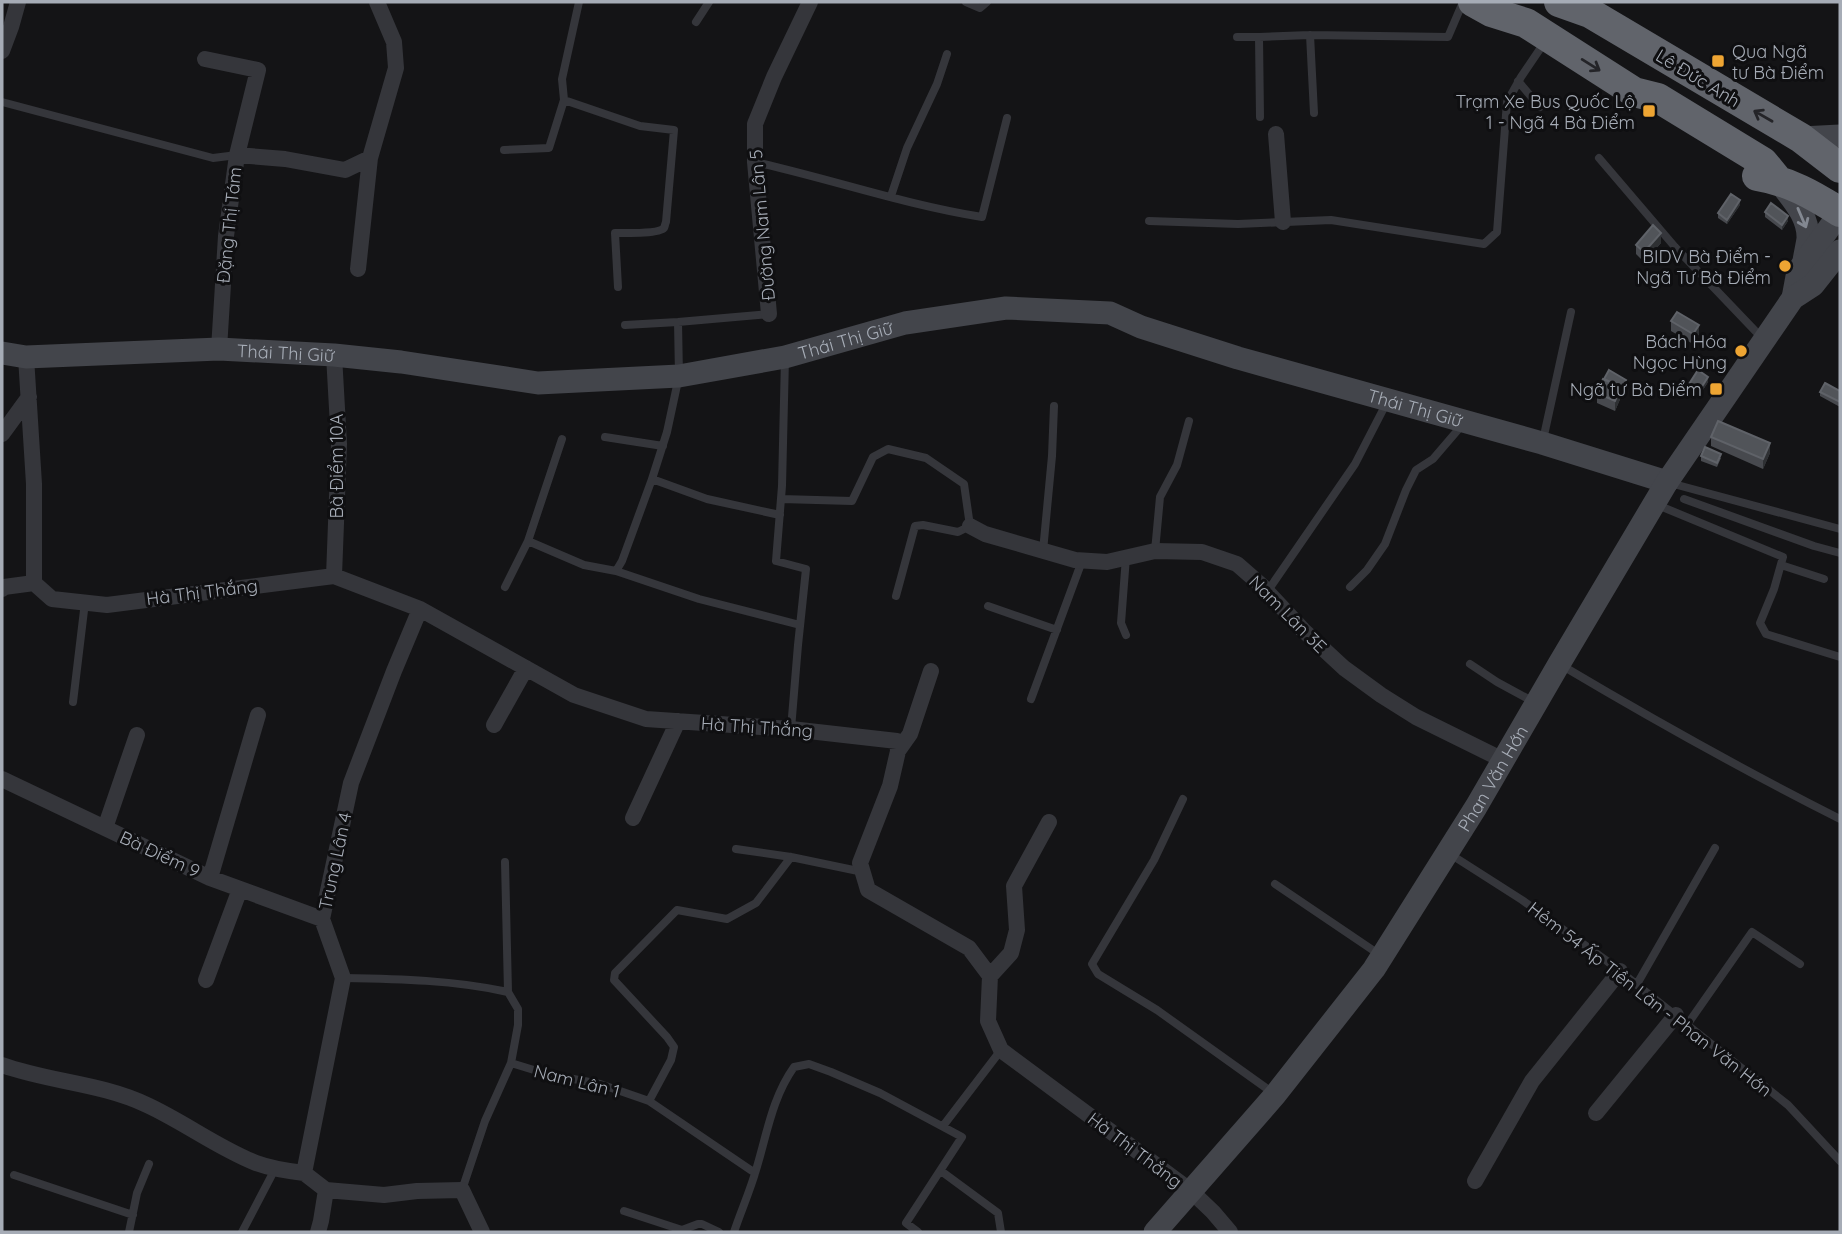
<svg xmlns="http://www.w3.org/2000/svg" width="1842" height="1234" font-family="Quicksand,sans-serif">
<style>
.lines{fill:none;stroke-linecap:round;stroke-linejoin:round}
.lane{stroke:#35363b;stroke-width:8}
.street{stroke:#35363b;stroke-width:16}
.secondary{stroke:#43454b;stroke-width:23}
.highway{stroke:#61646b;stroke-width:30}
.wall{fill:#47494e}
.shaded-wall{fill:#2e3033}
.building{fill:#515459;stroke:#5f6268;stroke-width:2}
.oneway{stroke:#242428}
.oneway2{stroke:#838891}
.poi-dot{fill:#eea533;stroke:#0f0f11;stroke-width:2.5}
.labels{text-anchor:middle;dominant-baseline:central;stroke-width:6;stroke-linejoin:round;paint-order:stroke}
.poi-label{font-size:18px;fill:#a6acb6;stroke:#0f0f11;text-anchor:end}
.street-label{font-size:18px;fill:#a6acb6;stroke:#0f0f11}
</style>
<rect width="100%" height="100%" fill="#141416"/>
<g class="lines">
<!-- lane -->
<path class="lane" d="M579,2L562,79L564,100L640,126L674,130L666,222C665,224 665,226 664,228C659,234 624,233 615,233L618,287
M966,2L980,8L987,2
M696,22L709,2
M1310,35L1314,113
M1237,37H1259
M1518,81L1540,107
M2,102L213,158L237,155
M1260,117L1259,37L1310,35L1448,37L1463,2
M504,150L549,148L564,100
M1599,158L1675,247L1762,338
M755,162C831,179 906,205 982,217L1007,118
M891,196L907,148L937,84L947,54
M1149,221L1238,224L1331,220L1484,244L1497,232L1507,102L1521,77L1544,43
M678,322L679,376L667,432L652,479L707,499L780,515
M625,325L678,322L769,314
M785,358L782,486L776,561L806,569L798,645L791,729
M605,437L663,446
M562,439L528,541L584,565L616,571L622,561L652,479
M1543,440L1571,312
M1670,483L1840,529
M781,499L852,501L873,457L888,449L926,458L964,484L970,526L958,532L923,525L915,526L896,596
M1684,499L1814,546L1840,553
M1655,504L1783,557L1774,589L1760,623L1766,634L1840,657
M1043,551L1052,456L1054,406
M1155,551L1160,497L1177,465L1189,421
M1126,557L1121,623L1126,635
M1781,565L1824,579
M616,571L699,599L800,625
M505,587L528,541
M1350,587L1367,570L1385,544L1406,490L1416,470L1433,459L1463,424
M1267,592L1355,464L1387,402
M988,606L1057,630
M1470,664L1497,682L1534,702
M1561,665C1652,719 1745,771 1840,819
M1031,699L1082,561
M73,702L85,602
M1183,799L1154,860L1092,964L1098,974L1157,1010L1273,1093
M736,849L791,857L863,872
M1450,854L1522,900L1607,961L1788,1105L1840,1161
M505,862L508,992
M1275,884L1380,955
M343,978C399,979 454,980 508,992L518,1009V1025L511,1063L547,1074L600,1084L649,1101L755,1173
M1637,984L1715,848
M1687,1025L1752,932L1800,964
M649,1101L671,1060L674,1047L667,1037L614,980L615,973L677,910L727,919L756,903L791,857
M943,1126L1001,1050
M941,1171L998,1213L1001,1232
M14,1175L133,1215
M462,1190L485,1121L511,1063
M624,1211L682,1230L698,1224H702L719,1232
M129,1232L137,1193L149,1164
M242,1232L275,1169
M734,1232C741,1211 750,1191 756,1170C767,1134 772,1098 794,1067L809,1064L831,1072L880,1093L962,1137L906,1223L918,1232"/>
<!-- street -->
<path class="street" d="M2,51L11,27L18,2
M205,59L258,70L237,155L226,236L219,349
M1276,134L1283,222
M237,155L285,159L345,170L370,158
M358,269L370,158L396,68L394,42L377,2
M769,314L755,162V124L774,77L810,2
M334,355L339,444L334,576
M26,357L34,484V583L52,599L107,605L334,576L420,609L574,695L646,719L791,729L897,741L898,751L890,786L860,863L868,890L969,948L990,976L988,1021L1001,1050L1191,1191L1213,1212L1230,1232
M2,434L29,397
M970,526L985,534L1075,560L1107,562L1155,551L1202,552L1237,564L1261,585L1303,630L1344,668L1381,695L1416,717L1503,760
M2,589L4,587L34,583
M494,725L526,668
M898,751L910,734L931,671
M2,779L210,878L322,919
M633,818L678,721
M105,828L137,735
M210,878L258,715
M990,976L1011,953L1017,930L1014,886L1049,822
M206,980L240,889
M2,1065C49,1082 101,1083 147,1105C184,1122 218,1148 256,1163C272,1169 287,1171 304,1173
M1596,1113L1676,1015
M1475,1181L1532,1081L1620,971
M326,1190L384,1195L417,1191L462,1190L482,1232
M318,1232L321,1221L326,1190L304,1173L343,978L322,919L351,783L394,671L420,609"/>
<!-- secondary -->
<g class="secondary">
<path d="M1801,138L1840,136"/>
<path d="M1777,179C1790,197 1809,215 1808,239C1807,246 1805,254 1804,261"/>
<path d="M1793,298L1798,271L1840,213"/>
<path id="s1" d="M2,353L26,357L219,349L334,355L401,362L538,383L679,376L785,357L905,323L1006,308L1110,313L1141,327L1238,358L1542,443L1667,482"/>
<path id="s2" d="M1155,1232L1275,1095L1374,969L1476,807L1559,664L1667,482L1793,298L1813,285L1840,251"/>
</g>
<!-- highway -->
<path class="highway" d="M1473,2L1491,12L1526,23L1634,92L1658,98L1763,162L1777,179
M1559,2L1590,13L1801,138L1840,168
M1757,176C1789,181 1813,195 1840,212"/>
</g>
<!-- wall -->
<path class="wall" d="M1740,205L1727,224L1718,218V213Z
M1765,212L1788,221L1782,230L1765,217Z
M1661,243L1644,262L1636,254V245Z
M1671,321L1699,334L1693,344L1671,331Z
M1708,382L1699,396L1689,389V384Z
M1626,385L1621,394V397L1615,411L1597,403V393Z
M1840,391V407L1820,396V392Z
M1711,437L1770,453L1763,469L1711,446Z
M1701,456L1721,458L1717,467L1701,461Z"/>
<!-- shaded-wall -->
<path class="shaded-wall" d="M1740,200V205L1727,224V220Z
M1788,216V221L1782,230V225Z
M1661,233V243L1644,262V252Z
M1699,325V334L1693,344V334Z
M1708,377V382L1699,396V391Z
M1626,380V385L1621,394V397L1615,411V401L1621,387Z
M1770,443V453L1763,469V459Z"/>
<!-- building -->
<path class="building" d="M1731,194L1740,200L1727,220L1718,213Z
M1771,203L1788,216L1782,225L1765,212Z
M1653,225L1661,233L1644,252L1636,245Z
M1677,312L1699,325L1693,334L1671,321Z
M1609,370L1626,380L1621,389V387L1604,379Z
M1698,370L1708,377L1699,391L1689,384Z
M1603,379L1621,387L1615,401L1597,393Z
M1825,383L1840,391V402L1820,392Z
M1718,421L1770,443L1763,459L1711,437Z
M1705,447L1721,454L1717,463L1701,456Z"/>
<!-- one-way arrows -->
<defs><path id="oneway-shaft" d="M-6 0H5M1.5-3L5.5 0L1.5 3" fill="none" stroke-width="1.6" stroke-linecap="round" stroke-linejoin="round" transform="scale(1.75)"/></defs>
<g class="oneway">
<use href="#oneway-shaft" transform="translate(1591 65) rotate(32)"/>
<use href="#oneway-shaft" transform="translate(1763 116) rotate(-150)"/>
</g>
<use class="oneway2" href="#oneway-shaft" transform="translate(1802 218) rotate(67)"/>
<!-- markers -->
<g class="poi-dot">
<rect x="1711" y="54" width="14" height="14" rx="3.5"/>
<rect x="1642" y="104" width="14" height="14" rx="3.5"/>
<circle cx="1785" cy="266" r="7"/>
<circle cx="1741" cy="351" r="7"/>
<rect x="1709" y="382" width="14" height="14" rx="3.5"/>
</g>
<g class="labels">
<!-- poi labels -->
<g class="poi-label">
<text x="1732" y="51" text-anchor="start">Qua Ngã<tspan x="1732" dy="21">tư Bà Điểm</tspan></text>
<text x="1635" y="101">Trạm Xe Bus Quốc Lộ<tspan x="1635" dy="21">1 - Ngã 4 Bà Điểm</tspan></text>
<text x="1771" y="256">BIDV Bà Điểm -<tspan x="1771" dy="21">Ngã Tư Bà Điểm</tspan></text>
<text x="1727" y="341">Bách Hóa<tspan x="1727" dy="21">Ngọc Hùng</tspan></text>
<text x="1702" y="389">Ngã tư Bà Điểm</text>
</g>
<!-- street labels -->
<g class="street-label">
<text transform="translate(1698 78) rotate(31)">Lê Đức Anh</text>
<text transform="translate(229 225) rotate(-84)">Đặng Thị Tám</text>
<text transform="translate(762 225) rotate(-95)">Đường Nam Lân 5</text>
<text stroke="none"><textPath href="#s1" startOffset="850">Thái Thị Giữ</textPath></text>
<text stroke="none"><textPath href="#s1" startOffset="284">Thái Thị Giữ</textPath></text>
<text stroke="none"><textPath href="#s1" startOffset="1438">Thái Thị Giữ</textPath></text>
<text transform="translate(336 466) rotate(-90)">Bà Điểm 10A</text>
<text transform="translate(202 592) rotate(-7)">Hà Thị Thắng</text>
<text transform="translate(1288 614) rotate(45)">Nam Lân 3E</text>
<text transform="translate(757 727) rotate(4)">Hà Thị Thắng</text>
<text stroke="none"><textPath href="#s2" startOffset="567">Phan Văn Hớn</textPath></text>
<text transform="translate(160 854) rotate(25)">Bà Điểm 9</text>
<text transform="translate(335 861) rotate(-78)">Trung Lân 4</text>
<text transform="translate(1650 999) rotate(38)">Hẻm 54 Ấp Tiền Lân - Phan Văn Hớn</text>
<text transform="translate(577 1081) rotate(14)">Nam Lân 1</text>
<text transform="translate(1135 1150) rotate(37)">Hà Thị Thắng</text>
</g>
</g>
<!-- border -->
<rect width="1842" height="1234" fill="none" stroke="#a6acb6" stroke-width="7"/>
</svg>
